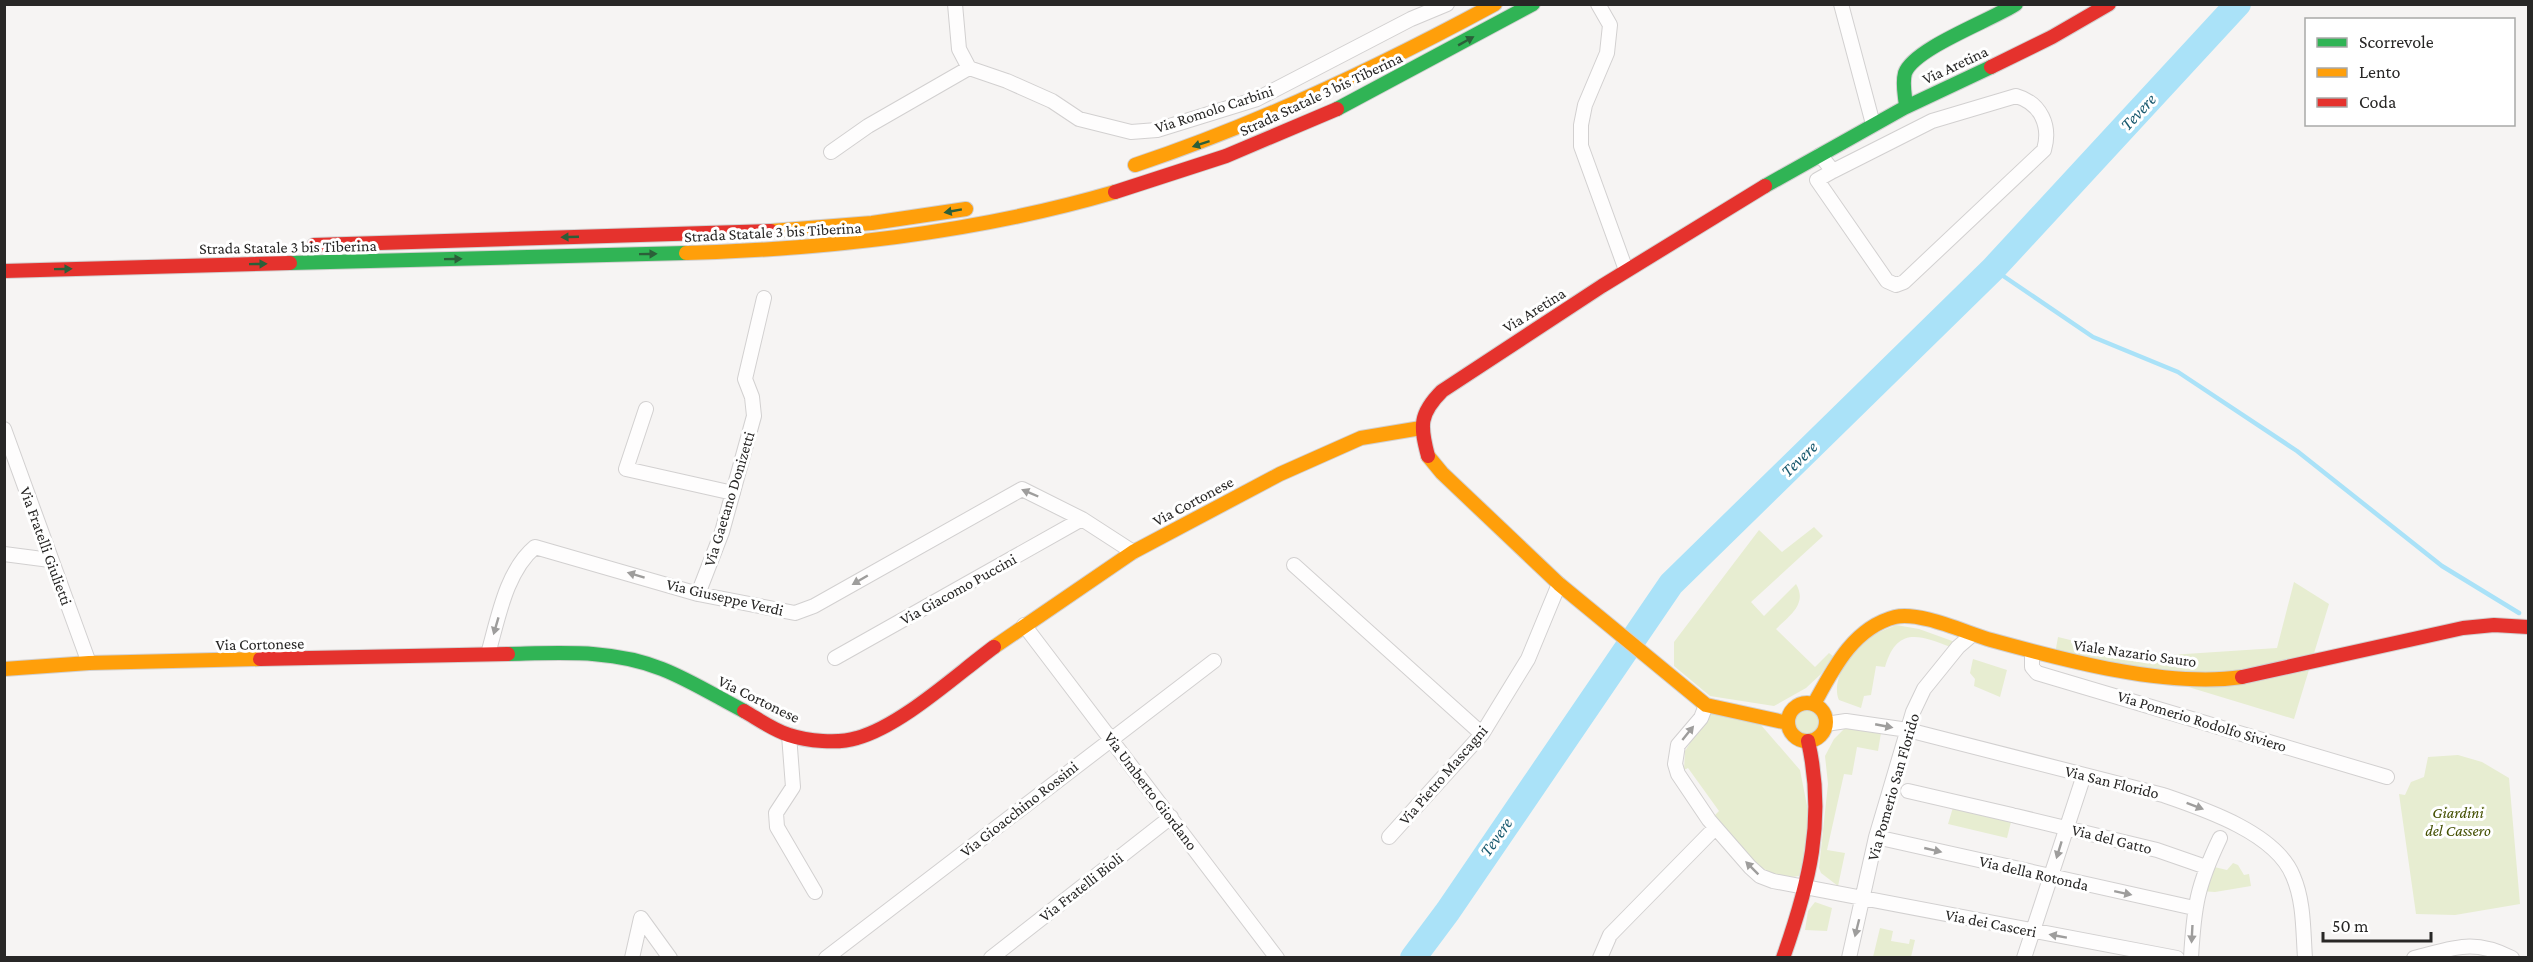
<svg xmlns="http://www.w3.org/2000/svg" width="2533" height="962" font-family="'Crimson Pro',serif">
<style>
.green{fill:#e7edd1}
.lines{fill:none;stroke-linecap:round;stroke-linejoin:round}
.stream{stroke:#aae2f8;stroke-width:4.5}
.river{stroke:#aae2f8;stroke-width:26}
.street-casing{stroke:#d2d0d0;stroke-width:16}
.fast-casing{stroke:#d2d0d0;stroke-width:16}
.slow-casing{stroke:#d2d0d0;stroke-width:16}
.jam-casing{stroke:#d2d0d0;stroke-width:16}
.street{stroke:#fefdfd;stroke-width:14}
.fast{stroke:#30b455;stroke-width:14}
.slow{stroke:#ff9f0a;stroke-width:14}
.jam{stroke:#e5322d;stroke-width:14}
.oneway{fill:#2b5f39}
.oneway2{fill:#9e9d9c}
.labels{text-anchor:middle;dominant-baseline:central;stroke-width:6;stroke-linejoin:round;paint-order:stroke}
.street-label{font-size:16px;fill:#282726;stroke:#fff}
.park-label{font-size:16px;font-style:italic;fill:#434f00;stroke:#fff}
.water-label{font-size:18px;font-style:italic;fill:#195a6f;stroke:#fff}
</style>
<rect width="100%" height="100%" fill="#f6f4f3"/>
<!-- green -->
<path class="green" d="M1814,527L1823,536L1751,602L1764,616L1796,584C1808,604 1789,616 1776,629L1815,667L1829,653L1833,656L1821,674L1806,688L1774,706L1710,696L1674,666V642L1759,530L1782,552Z
M2294,582L2329,604L2294,719L2162,679L2055,654L2058,637L2139,657L2277,648Z
M1896,625L1919,629L1955,642L1951,647C1919,635 1897,626 1885,667L1876,666L1871,695L1864,696L1861,708L1839,700C1831,683 1848,653 1862,642C1870,635 1885,630 1896,625Z
M1973,659L2007,670L2000,697L1974,686L1975,679L1970,673Z
M1794 722a13 13 0 1 1 26 0a13 13 0 1 1-26 0Z
M1710,711L1761,725L1800,770L1809,816V840L1799,876C1762,884 1733,840 1713,817L1719,811L1688,768L1684,770L1685,751Z
M1846,727L1881,733L1878,751L1857,747L1852,775L1844,774L1827,850L1845,853L1838,886L1821,873L1819,868L1828,784L1825,756L1834,739Z
M2458,755L2482,762L2509,778L2520,904L2455,915L2416,914L2399,794L2405,795L2411,782L2424,777L2428,757Z
M1954,804L2012,818L2007,838L1948,824Z
M2233,863L2238,865L2244,875L2249,874L2251,886L2215,892L2200,891L2210,866L2227,870Z
M1815,902L1832,908L1827,931L1805,930L1808,911Z
M1880,928L1893,931L1891,941L1909,944L1910,939L1915,940L1911,957H1873Z"/>
<g class="lines">
<!-- stream -->
<path class="stream" d="M1993,269L2093,337L2178,372L2297,451L2442,566L2519,613"/>
<!-- river -->
<path class="river" d="M1413,958L1448,911L1671,584L1993,269L2238,4"/>
<defs>
<path id="street" d="M955,4L959,49L969,68L1007,81L1052,101L1079,119L1131,132L1157,130L1257,99L1411,19L1447,4
M1598,4L1610,25L1607,53L1585,105L1581,125V146L1626,270
M1841,4L1873,124
M831,152L868,126L969,68
M1820,155L1833,171L1932,121L2016,96C2041,103 2051,126 2044,150L1904,282L1896,285L1887,281L1817,180L1833,171
M646,409L626,469L733,493
M4,429L89,663
M4,554L50,560
M1294,565L1482,734
M698,594L722,532L754,416L752,397L745,379L764,298
M1024,625L1277,958
M2032,653V667L2037,673L2387,777
M488,654C498,619 506,571 535,547L698,594L795,613L814,606L1022,489L1082,519L1133,552
M835,658L1082,519
M1706,705L1701,718L1678,745L1675,764L1678,774L1709,820L1750,867L1760,876L1773,881L2177,958
M1826,724L1846,721L1908,730L2163,795C2204,809 2276,833 2293,876C2304,901 2303,930 2305,958
M789,735L793,787L776,813L777,827L815,892
M1908,791L2012,815
M2016,816L2157,850L2206,867
M1389,837L1482,734L1528,659L1559,584
M1876,837L2194,908
M632,958L641,918L670,958
M826,958L1214,661
M991,958L1171,817
M1600,958L1610,935L1715,828
M1849,958L1876,837L1913,712L1924,689L1958,647L1972,635
M2024,958L2084,775
M2191,958C2194,906 2197,886 2220,838
M2414,958C2454,948 2473,938 2512,958"/>
<path id="fast" d="M1906,106C1905,95 1902,84 1905,73C1914,48 1992,20 2016,4
M1337,109L1533,4
M1765,186L1904,108L1991,67
M290,263L686,253
M508,654C561,653 613,649 662,669C690,680 717,697 744,711"/>
<path id="slow" d="M1135,165C1261,123 1379,67 1495,4
M771,231L872,223L966,209
M686,253C831,249 975,233 1115,192
M1428,456L1442,473L1559,584L1706,705L1788,723
M994,647L1133,552L1280,474L1361,438L1421,428
M4,669L89,663L260,659
M1788 722a19 19 0 1 1 38 0a19 19 0 1 1-38 0Z
M1814,704C1833,669 1853,628 1895,617C1920,611 1966,633 1991,640C2064,660 2167,688 2242,677"/>
<path id="jam" d="M1991,67L2052,37L2109,4
M1115,192L1226,156L1337,109
M314,245L771,231
M4,271L290,263
M1428,456C1420,426 1419,414 1442,391L1602,286L1765,186
M260,659L508,654
M2242,677L2463,628L2494,625L2528,627
M744,711C758,719 773,730 789,735C807,741 838,744 857,738C901,726 956,675 994,647
M1783,958C1809,884 1826,820 1808,741"/>
</defs>
<!-- street casing -->
<use href="#street" class="street-casing"/>
<!-- fast casing -->
<use href="#fast" class="fast-casing"/>
<!-- slow casing -->
<use href="#slow" class="slow-casing"/>
<!-- jam casing -->
<use href="#jam" class="jam-casing"/>
<!-- street -->
<use href="#street" class="street"/>
<!-- fast -->
<use href="#fast" class="fast"/>
<!-- slow -->
<use href="#slow" class="slow"/>
<!-- jam -->
<use href="#jam" class="jam"/>
</g>
<!-- one-way arrows -->
<defs><path id="oneway-solid" d="M-6-.8H1V-3.2L6.5 0L1 3.2V.8H-6Z" transform="scale(1.5)"/></defs>
<g class="oneway">
<use href="#oneway-solid" transform="translate(1466 41) rotate(-29)"/>
<use href="#oneway-solid" transform="translate(1201 144) rotate(162)"/>
<use href="#oneway-solid" transform="translate(953 211) rotate(170)"/>
<use href="#oneway-solid" transform="translate(570 237) rotate(178)"/>
<use href="#oneway-solid" transform="translate(648 254) rotate(-1)"/>
<use href="#oneway-solid" transform="translate(453 259) rotate(-1)"/>
<use href="#oneway-solid" transform="translate(258 264) rotate(-1)"/>
<use href="#oneway-solid" transform="translate(63 269) rotate(-1)"/>
</g>
<g class="oneway2">
<use href="#oneway-solid" transform="translate(1030 493) rotate(-157)"/>
<use href="#oneway-solid" transform="translate(636 575) rotate(-163)"/>
<use href="#oneway-solid" transform="translate(860 580) rotate(150)"/>
<use href="#oneway-solid" transform="translate(496 626) rotate(106)"/>
<use href="#oneway-solid" transform="translate(1884 726) rotate(11)"/>
<use href="#oneway-solid" transform="translate(1688 733) rotate(-51)"/>
<use href="#oneway-solid" transform="translate(2195 806) rotate(21)"/>
<use href="#oneway-solid" transform="translate(1933 850) rotate(13)"/>
<use href="#oneway-solid" transform="translate(2059 850) rotate(107)"/>
<use href="#oneway-solid" transform="translate(1752 868) rotate(-135)"/>
<use href="#oneway-solid" transform="translate(2123 893) rotate(12)"/>
<use href="#oneway-solid" transform="translate(1857 928) rotate(104)"/>
<use href="#oneway-solid" transform="translate(2192 934) rotate(93)"/>
<use href="#oneway-solid" transform="translate(2058 936) rotate(-170)"/>
</g>
<g class="labels">
<!-- street labels -->
<g class="street-label">
<text transform="translate(1955 65) rotate(-25)">Via Aretina</text>
<text transform="translate(1321 94) rotate(-25)">Strada Statale 3 bis Tiberina</text>
<text transform="translate(1214 109) rotate(-18)">Via Romolo Carbini</text>
<text transform="translate(773 232) rotate(-3)">Strada Statale 3 bis Tiberina</text>
<text transform="translate(288 247) rotate(-1)">Strada Statale 3 bis Tiberina</text>
<text transform="translate(1534 310) rotate(-32)">Via Aretina</text>
<text transform="translate(729 499) rotate(-73)">Via Gaetano Donizetti</text>
<text transform="translate(1193 501) rotate(-28)">Via Cortonese</text>
<text transform="translate(46 546) rotate(70)">Via Fratelli Giulietti</text>
<text transform="translate(958 589) rotate(-29)">Via Giacomo Puccini</text>
<text transform="translate(725 597) rotate(13)">Via Giuseppe Verdi</text>
<text transform="translate(260 644) rotate(-1)">Via Cortonese</text>
<text transform="translate(2135 653) rotate(8)">Viale Nazario Sauro</text>
<text transform="translate(759 699) rotate(26)">Via Cortonese</text>
<text transform="translate(2202 721) rotate(17)">Via Pomerio Rodolfo Siviero</text>
<text transform="translate(1443 775) rotate(-49)">Via Pietro Mascagni</text>
<text transform="translate(2112 782) rotate(14)">Via San Florido</text>
<text transform="translate(1893 787) rotate(-74)">Via Pomerio San Florido</text>
<text transform="translate(1151 791) rotate(53)">Via Umberto Giordano</text>
<text transform="translate(1019 809) rotate(-38)">Via Gioacchino Rossini</text>
<text transform="translate(2112 839) rotate(14)">Via del Gatto</text>
<text transform="translate(2034 873) rotate(13)">Via della Rotonda</text>
<text transform="translate(1081 887) rotate(-38)">Via Fratelli Bioli</text>
<text transform="translate(1991 923) rotate(11)">Via dei Casceri</text>
</g>
<!-- park labels -->
<g class="park-label">
<text x="2458" y="812">Giardini<tspan x="2458" dy="18">del Cassero</tspan></text>
</g>
<!-- water labels -->
<g class="water-label">
<text transform="translate(2138 112) rotate(-47)">Tevere</text>
<text transform="translate(1799 459) rotate(-44)">Tevere</text>
<text transform="translate(1496 837) rotate(-55)">Tevere</text>
</g>
</g>
<!-- border -->
<rect width="2533" height="962" fill="none" stroke="#282726" stroke-width="12"/>
<!-- legend -->
<rect x="2305" y="18" width="210" height="108" fill="#ffffff" stroke="#a9a9a8" stroke-width="1.5"/>
<rect x="2317" y="38" width="30" height="9" fill="#30b455" stroke="#a9a9a8" stroke-width="1.5"/>
<text x="2359" y="48" font-size="18" fill="#282726">Scorrevole</text>
<rect x="2317" y="68" width="30" height="9" fill="#ff9f0a" stroke="#a9a9a8" stroke-width="1.5"/>
<text x="2359" y="78" font-size="18" fill="#282726">Lento</text>
<rect x="2317" y="98" width="30" height="9" fill="#e5322d" stroke="#a9a9a8" stroke-width="1.5"/>
<text x="2359" y="108" font-size="18" fill="#282726">Coda</text>
<!-- scale -->
<path d="M2323 932v9h108v-9" fill="none" stroke="#282726" stroke-width="3"/>
<text x="2332" y="932" font-size="18" fill="#282726" stroke="#ffffff" stroke-width="4.5" paint-order="stroke">50 m</text>
</svg>
